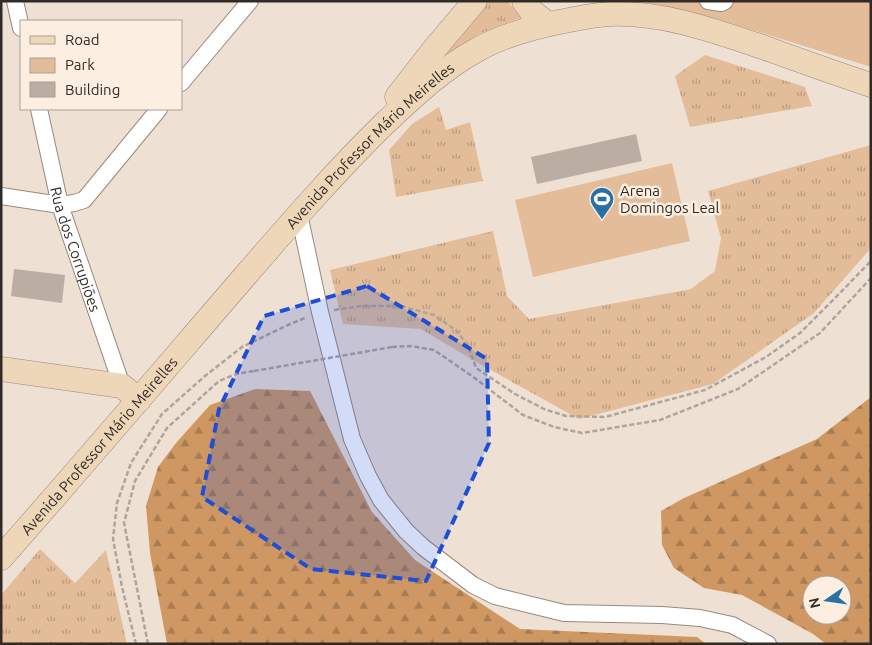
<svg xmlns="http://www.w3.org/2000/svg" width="872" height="645" font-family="Ubuntu,sans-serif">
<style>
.grass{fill:url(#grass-tufts)}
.forest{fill:url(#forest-firs);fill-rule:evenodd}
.park{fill:#e3bd9a}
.building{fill:#bbada1}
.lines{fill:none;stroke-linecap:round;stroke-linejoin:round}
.street-casing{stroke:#97897e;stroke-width:18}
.secondary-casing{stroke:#97897e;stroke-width:25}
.path{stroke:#b0a49b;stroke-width:2.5;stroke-dasharray:5 2.5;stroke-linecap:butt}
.street{stroke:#fff;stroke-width:16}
.secondary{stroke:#eed6b8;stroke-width:24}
.path-bridge{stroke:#b0a49b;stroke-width:2.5;stroke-dasharray:5 2.5;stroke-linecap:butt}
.marked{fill:#1d4ed8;fill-opacity:0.2;stroke:#1d4ed8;stroke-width:4;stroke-dasharray:10 6;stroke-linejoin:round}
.labels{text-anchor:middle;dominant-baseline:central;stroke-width:5;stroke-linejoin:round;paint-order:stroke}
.street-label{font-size:15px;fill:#302b26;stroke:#fceee1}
.poi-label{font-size:15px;fill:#302b26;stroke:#fceee1;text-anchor:start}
</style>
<defs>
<pattern id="grass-tufts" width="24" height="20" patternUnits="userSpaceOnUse" patternTransform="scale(1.25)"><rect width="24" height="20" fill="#e3bd9a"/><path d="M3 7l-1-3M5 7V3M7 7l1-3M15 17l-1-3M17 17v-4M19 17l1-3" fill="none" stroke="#b89a7d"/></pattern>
<pattern id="forest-firs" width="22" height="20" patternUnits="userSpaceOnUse" patternTransform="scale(1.25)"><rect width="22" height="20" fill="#cf9863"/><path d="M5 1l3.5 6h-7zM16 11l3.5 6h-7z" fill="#a87c51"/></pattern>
</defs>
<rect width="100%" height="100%" fill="#efe0d4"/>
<!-- grass -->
<path class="grass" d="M487,1H508L516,12L524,17L501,25L479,34L448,53L446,49Z
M705,55L805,87L812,106L690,127L675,76Z
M439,107L446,130L470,122L483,181L396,197L389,150L412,124Z
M871,145V248L814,313L713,384L579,419L478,363L421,329L343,324L330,270L493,231L507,296L529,319L691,289L715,271L721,238L708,191Z
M40,549L75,583L106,550L127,644H1V595Z"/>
<!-- forest -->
<path class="forest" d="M255,389L310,391L372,512L415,560L520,629L697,637L706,644H167L150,553L146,506L158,467L176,443L210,405Z
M871,397V644H826L813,634L742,595L704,588L674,568L662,545L661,511L684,498L817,439ZM812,585H842V615H812Z"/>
<!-- park -->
<path class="park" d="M642,1H871V67L717,19Z
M672,163L690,241L533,277L515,200Z"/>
<!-- building -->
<path class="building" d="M636,134L642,161L537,184L531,157Z
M14,269L65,275L62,303L11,296Z"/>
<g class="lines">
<defs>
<g id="street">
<path d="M15,1L21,28"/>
<path d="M708,1L721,3L725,1"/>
<path d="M181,83L250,1"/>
<path id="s1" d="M39,109L60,205L122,386"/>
<path d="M1,196L60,205L74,203L84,200L159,109"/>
<path d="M299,214L320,312L352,439L368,476L381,500L406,531L423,547L473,585L495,596L564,613L662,615L700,618L732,625L768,644"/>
</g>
<g id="secondary">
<path d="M524,1L531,11L548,24"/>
<path d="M397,97L436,47L475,1"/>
<path d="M1,369L122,386L139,400"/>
<path id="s2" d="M1,558C83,465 164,370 245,276C290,224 335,172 384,124C413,97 441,70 475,51C501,36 530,28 559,22C575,19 592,15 609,14C665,12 718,32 771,50C804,62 837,74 871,85"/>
</g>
</defs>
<!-- street casing -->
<use href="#street" class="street-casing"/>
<!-- secondary casing -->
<use href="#secondary" class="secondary-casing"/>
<!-- path -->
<path class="path" d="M334,310L362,306H401L434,315L457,331L468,346L476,368L515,394L544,409L566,416L605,417L705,390L766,357L800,333L834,299L871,261
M392,347L411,346L434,350L472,376L523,415L554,427L582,433L660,420L738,389L820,333L871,278
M136,644L122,587L113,539L117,503L131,463L162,414L205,376L242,347L290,324L305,318
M148,644L124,523L135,481L167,428L219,381L236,374L254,371"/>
<!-- street -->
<use href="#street" class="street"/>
<!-- secondary -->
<use href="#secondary" class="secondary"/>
<!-- path-bridge -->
<path class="path-bridge" d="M254,371L392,347"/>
</g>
<!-- marked area -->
<path class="marked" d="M367,286L487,359L489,443L426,581L311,569L202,497L219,409L264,316Z"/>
<!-- icons -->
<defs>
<symbol id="stadium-pin" viewBox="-11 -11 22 30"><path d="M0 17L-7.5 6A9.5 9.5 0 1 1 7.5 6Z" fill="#2b70a4" stroke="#fceee1"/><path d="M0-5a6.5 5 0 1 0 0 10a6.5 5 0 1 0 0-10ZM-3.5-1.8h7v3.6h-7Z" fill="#fff"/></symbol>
</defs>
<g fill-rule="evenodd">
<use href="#stadium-pin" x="588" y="185" width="28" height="38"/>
</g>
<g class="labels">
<!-- street labels -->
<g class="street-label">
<text stroke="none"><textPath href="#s2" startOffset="554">Avenida Professor Mário Meirelles</textPath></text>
<text stroke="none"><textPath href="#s1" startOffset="145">Rua dos Corrupiões</textPath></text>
<text stroke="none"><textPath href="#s2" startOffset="149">Avenida Professor Mário Meirelles</textPath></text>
</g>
<!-- poi labels -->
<g class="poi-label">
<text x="620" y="190">Arena<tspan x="620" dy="17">Domingos Leal</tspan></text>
</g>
</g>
<!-- border -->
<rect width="872" height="645" fill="none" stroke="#302b26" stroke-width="5"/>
<!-- legend -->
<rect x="20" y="20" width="162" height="90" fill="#fceee1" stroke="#aaa096"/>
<rect x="30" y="36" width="25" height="8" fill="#eed6b8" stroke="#aaa096"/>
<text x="65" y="45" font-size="15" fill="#302b26">Road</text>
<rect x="30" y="58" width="25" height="15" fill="#e3bd9a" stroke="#aaa096"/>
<text x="65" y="70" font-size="15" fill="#302b26">Park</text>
<rect x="30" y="82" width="25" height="15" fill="#bbada1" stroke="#aaa096"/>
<text x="65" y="95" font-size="15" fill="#302b26">Building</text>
<!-- north arrow -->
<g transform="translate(827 600) rotate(257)"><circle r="24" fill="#fceee1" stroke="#aaa096"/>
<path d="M0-4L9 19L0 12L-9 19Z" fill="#2b70a4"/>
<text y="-8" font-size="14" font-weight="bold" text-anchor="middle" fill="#302b26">N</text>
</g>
</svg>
